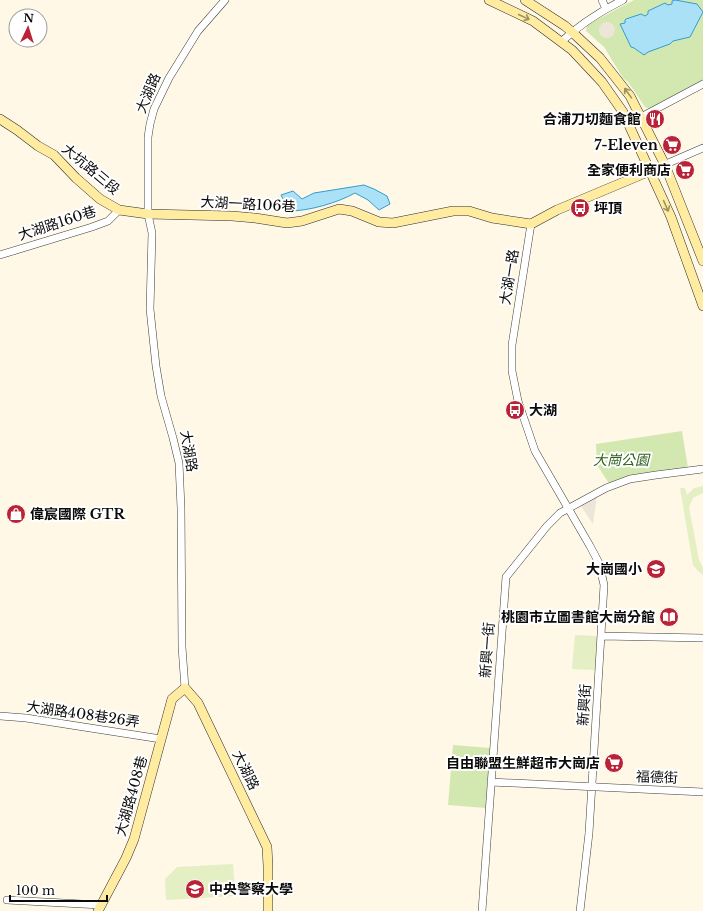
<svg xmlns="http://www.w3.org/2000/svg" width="703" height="911" font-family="'Libre Baskerville','Noto Sans TC',serif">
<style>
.green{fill:#d3e8b1}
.pitch{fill:#e4efc3}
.plaza{fill:#ece5d8}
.water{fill:#abe1f6;stroke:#329dce}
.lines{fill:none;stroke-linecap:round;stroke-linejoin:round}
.street-casing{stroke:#3d3d3d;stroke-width:8}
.secondary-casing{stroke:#2c2c2c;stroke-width:10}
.street{stroke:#fff;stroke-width:7}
.secondary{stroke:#ffeca1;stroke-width:9}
.oneway{stroke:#9d9265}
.labels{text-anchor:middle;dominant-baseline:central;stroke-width:4;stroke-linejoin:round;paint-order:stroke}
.street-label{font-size:14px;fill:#0a0a0a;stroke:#fff}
.poi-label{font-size:14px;font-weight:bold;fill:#0a0a0a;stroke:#fff;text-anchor:end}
.park-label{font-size:14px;font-style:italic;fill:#30601b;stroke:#fff}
</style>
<rect width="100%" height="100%" fill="#fff8e6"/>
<!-- green -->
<path class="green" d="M634,0H703V81L649,109L645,107L628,82L623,78L604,47L586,31L587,25Z
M682,431L688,468L610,485L597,465L596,444Z
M453,745L490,748L486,808L448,805Z"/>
<!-- pitch -->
<path class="pitch" d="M703,486V493L693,498L689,507L699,560L703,568V575L698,571L693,565L680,488H685L687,495L694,488Z
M575,635L598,636L595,670L572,669Z
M233,864L235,896L166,900L165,879L177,867Z"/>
<!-- plaza -->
<path class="plaza" d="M599 30a8 8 0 1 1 16 0a8 8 0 1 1-16 0Z
M597,495L593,524L581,506Z"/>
<!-- water -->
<path class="water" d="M675,0L697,4L703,12L690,37L673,41L670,44L648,52L644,55L634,48L631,47L620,24L625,23V20L626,19L641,14L645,16L648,14V11L665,3L668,5L672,4V1Z
M364,185L374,189L387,196L390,204L379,210L368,200L355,193C337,203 309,211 289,211L281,195L293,191L302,199L314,193Z"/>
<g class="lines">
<defs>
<path id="street" d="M602,0L606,9
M561,42C579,25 601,11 623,0
M641,117L703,84
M650,171L703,148
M531,224L512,345V371L518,401L535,451L590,546L599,563L604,585L589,833L580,911
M0,255L92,227L108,221L119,210
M602,636L703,638
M185,688L182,647L181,508L179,463L173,438L161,396L156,366L150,309L152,233L148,214V137L150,124L154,109L169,78L198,31L225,0
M0,716L26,718L161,739
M491,782L703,792
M7,900L101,905
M482,911L506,577L547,526L560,513L606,488L630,479L656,475L703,469"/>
<path id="secondary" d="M489,0L533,21L572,50L602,82L623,112L671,217L703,306
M525,0L565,26L572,32L600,58L630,96L665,165L703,261
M0,119L17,130L38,146L54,155L76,178L100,199L119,210L148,214L232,216L255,218L287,223L302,221L339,209L352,211L379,222L393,223L453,211H469L492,218L531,224L557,210L650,171
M98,911L126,858L134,839L172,699L185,688L198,703L267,847L268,866V911"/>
</defs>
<!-- street casing -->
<use href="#street" class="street-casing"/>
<!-- secondary casing -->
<use href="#secondary" class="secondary-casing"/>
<!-- street -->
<use href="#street" class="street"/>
<!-- secondary -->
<use href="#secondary" class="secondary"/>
</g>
<!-- one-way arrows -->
<defs><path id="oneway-shaft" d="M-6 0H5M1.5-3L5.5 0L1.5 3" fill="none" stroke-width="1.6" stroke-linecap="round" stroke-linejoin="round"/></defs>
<g class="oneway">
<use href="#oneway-shaft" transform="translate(524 17) rotate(25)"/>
<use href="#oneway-shaft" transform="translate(628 93) rotate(-126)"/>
<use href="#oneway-shaft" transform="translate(666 206) rotate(66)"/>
</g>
<!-- icons -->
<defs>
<symbol id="restaurant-disc" viewBox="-11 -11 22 22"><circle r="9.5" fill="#b92237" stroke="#fff"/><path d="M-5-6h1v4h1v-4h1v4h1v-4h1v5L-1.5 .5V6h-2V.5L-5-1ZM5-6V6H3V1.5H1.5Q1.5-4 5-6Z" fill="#fff"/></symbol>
<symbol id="supermarket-disc" viewBox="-11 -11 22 22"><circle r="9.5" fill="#b92237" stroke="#fff"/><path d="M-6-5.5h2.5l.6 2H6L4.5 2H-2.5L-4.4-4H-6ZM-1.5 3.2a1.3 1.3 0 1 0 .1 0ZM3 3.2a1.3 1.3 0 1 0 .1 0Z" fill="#fff"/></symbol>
<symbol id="bus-disc" viewBox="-11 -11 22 22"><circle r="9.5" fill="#b92237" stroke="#fff"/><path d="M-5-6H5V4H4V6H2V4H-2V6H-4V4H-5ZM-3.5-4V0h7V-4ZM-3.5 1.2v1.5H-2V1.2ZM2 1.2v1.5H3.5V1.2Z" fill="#fff"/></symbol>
<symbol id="shop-disc" viewBox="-11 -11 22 22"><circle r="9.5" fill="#b92237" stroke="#fff"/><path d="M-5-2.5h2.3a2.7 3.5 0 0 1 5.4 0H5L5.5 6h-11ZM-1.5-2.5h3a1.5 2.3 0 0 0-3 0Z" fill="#fff"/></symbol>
<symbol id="school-disc" viewBox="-11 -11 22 22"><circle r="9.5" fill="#b92237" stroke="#fff"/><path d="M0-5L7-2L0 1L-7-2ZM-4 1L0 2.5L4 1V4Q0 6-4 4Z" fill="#fff"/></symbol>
<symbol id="library-disc" viewBox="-11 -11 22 22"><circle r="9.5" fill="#b92237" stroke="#fff"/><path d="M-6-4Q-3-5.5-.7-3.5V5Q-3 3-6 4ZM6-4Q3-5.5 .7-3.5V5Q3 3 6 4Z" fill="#fff"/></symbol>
<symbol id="university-disc" viewBox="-11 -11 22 22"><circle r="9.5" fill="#b92237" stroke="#fff"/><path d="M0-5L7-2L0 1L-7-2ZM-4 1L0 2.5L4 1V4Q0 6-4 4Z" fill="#fff"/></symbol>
</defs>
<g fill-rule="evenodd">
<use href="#restaurant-disc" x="644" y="108" width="22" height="22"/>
<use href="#supermarket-disc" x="661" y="134" width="22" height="22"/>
<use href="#supermarket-disc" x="674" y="159" width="22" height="22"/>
<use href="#bus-disc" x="569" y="197" width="22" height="22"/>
<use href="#bus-disc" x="504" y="399" width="22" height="22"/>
<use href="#shop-disc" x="5" y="503" width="22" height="22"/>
<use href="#school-disc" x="645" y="558" width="22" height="22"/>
<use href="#library-disc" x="658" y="606" width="22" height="22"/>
<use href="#supermarket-disc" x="603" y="752" width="22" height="22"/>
<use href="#university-disc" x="184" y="878" width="22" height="22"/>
</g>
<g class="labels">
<!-- street labels -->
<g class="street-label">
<text transform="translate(148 93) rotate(-67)">大湖路</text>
<text transform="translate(91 169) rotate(40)">大坑路三段</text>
<text transform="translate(248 204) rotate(3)">大湖一路106巷</text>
<text transform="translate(57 223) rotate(-18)">大湖路160巷</text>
<text transform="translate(509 277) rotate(-81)">大湖一路</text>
<text transform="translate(189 451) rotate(80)">大湖路</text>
<text transform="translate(487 650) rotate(-86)">新興一街</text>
<text transform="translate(584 705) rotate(-86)">新興街</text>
<text transform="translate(83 714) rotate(8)">大湖路408巷26弄</text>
<text transform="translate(246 770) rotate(64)">大湖路</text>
<text transform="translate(657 777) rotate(2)">福德街</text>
<text transform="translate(131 796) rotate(-74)">大湖路408巷</text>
</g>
<!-- poi labels -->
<g class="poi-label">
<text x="641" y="119">合浦刀切麵食館</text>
<text x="658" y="145">7-Eleven</text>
<text x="671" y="170">全家便利商店</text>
<text x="594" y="208" text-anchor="start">坪頂</text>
<text x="529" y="410" text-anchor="start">大湖</text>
<text x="30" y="514" text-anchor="start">偉宸國際 GTR</text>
<text x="642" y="569">大崗國小</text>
<text x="655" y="617">桃園市立圖書館大崗分館</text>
<text x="600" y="763">自由聯盟生鮮超市大崗店</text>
<text x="209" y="889" text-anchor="start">中央警察大學</text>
</g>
<!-- park labels -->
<g class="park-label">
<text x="621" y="460">大崗公園</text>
</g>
</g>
<!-- north arrow -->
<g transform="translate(28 28) rotate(4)"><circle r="19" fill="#ffffff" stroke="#9d9d9d"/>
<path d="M0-3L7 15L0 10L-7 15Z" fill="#b92237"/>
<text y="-6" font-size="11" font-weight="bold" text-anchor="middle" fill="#0a0a0a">N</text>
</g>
<!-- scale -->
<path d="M10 895v6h97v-6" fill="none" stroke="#0a0a0a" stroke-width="2"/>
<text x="16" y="895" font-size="12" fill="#0a0a0a" stroke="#ffffff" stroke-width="3" paint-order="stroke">100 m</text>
</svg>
